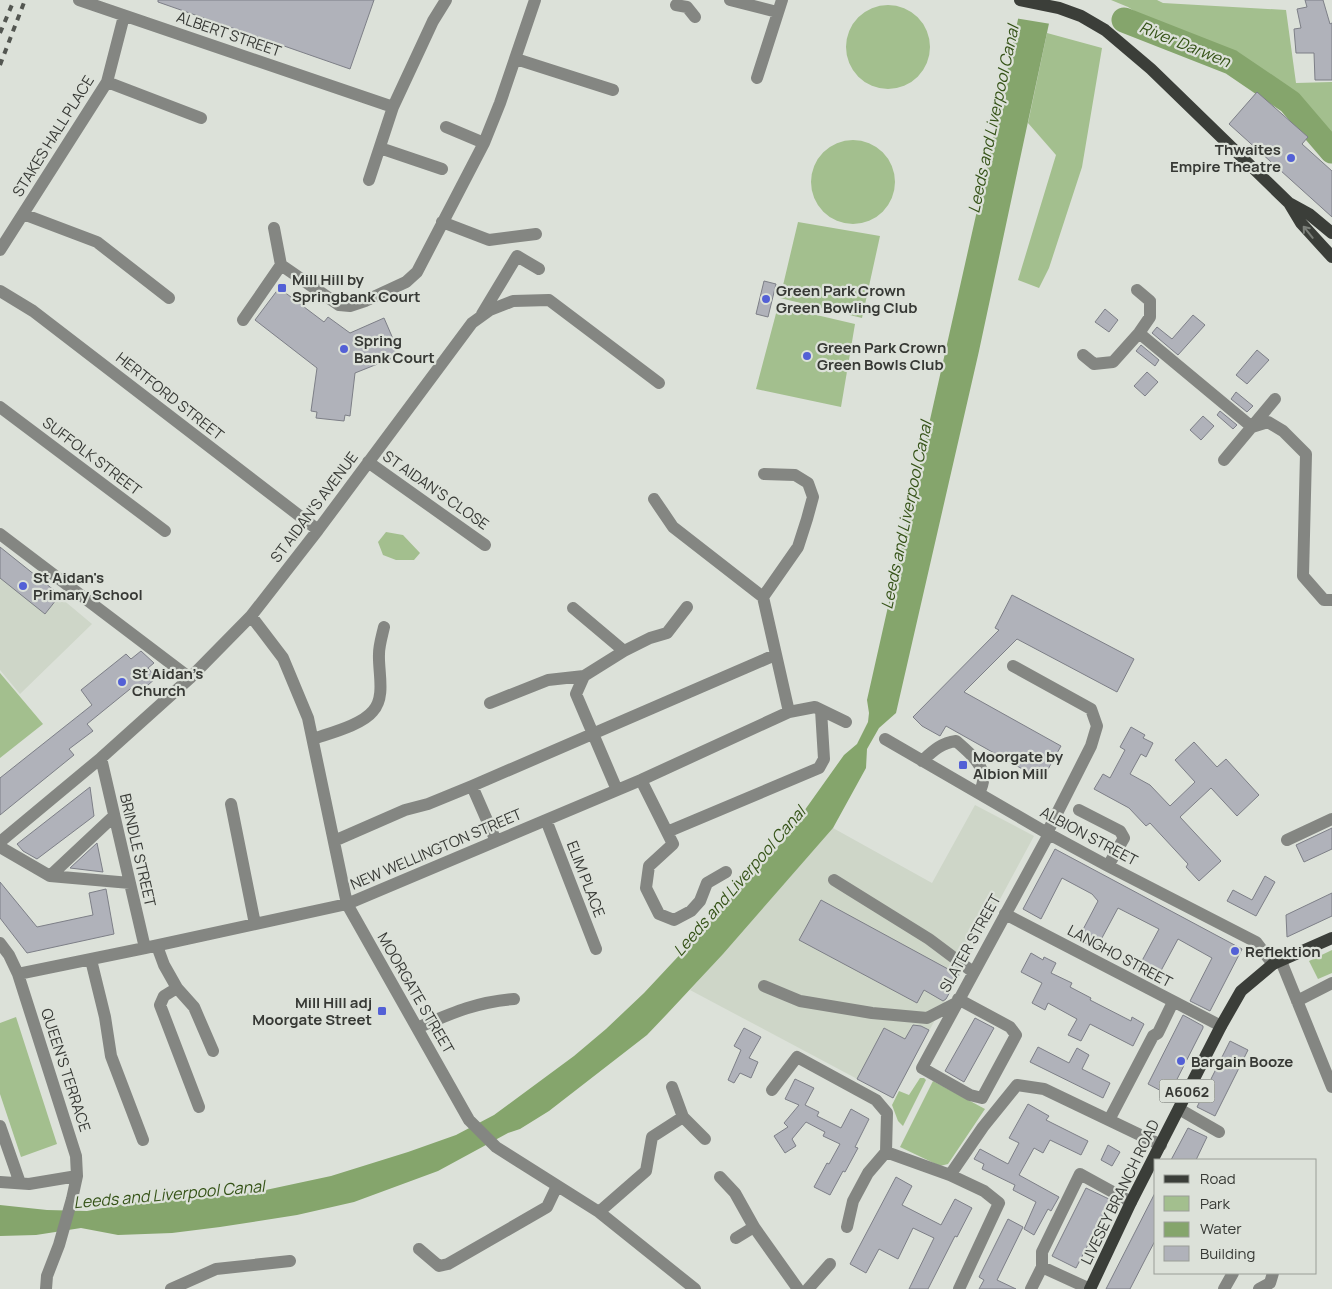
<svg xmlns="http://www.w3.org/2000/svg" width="1332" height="1289" font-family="Manrope,sans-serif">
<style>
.built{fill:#ced6c8}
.green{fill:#a3bf8e}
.water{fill:#85a56c}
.pier{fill:#dce1d9}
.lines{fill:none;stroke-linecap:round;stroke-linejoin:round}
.river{stroke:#85a56c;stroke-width:25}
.building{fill:#b0b2ba;stroke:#7d7f87}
.minor{stroke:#848682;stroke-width:12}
.major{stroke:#3b3e39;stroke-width:12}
.rail{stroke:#535651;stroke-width:4;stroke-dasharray:6 6;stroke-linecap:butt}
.oneway{stroke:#7b7f79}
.poi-dot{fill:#5360d6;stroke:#dce1d9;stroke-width:2}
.labels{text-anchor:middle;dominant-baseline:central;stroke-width:4.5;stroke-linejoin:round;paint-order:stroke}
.shield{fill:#dce1d9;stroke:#686b66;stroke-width:1}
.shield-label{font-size:14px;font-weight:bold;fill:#373935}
.street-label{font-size:15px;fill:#373935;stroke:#dce1d9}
.poi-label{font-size:15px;font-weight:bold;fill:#373935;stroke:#dce1d9;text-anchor:start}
.water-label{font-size:16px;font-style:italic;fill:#345216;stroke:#dce1d9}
</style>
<rect width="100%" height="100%" fill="#dce1d9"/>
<!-- built -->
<path class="built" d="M0,547L92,624L20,694L0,670Z
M975,805L1034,836L893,1098L690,990L833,828L932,883Z"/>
<!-- green -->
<path class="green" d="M1111,0H1157L1163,3L1286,10L1296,83L1332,82V133L1293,97L1234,51L1156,25L1128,7Z
M846 47a42 42 0 1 1 84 0a42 42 0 1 1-84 0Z
M1047,33L1102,48L1082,167L1049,268L1039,288L1018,280L1056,155L1028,123Z
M811 182a42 42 0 1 1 84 0a42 42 0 1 1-84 0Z
M798,222L880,236L862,318L780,298Z
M778,306L855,324L841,407L756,389Z
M386,532L403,535L420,553L414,560H396L383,555L378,542Z
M0,673L43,724L0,758Z
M1332,950V973L1318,979L1309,961Z
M16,1017L57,1144L21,1157L0,1094V1023Z
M920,1078H924L926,1080L903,1126L898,1121L892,1105L899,1091L909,1095Z
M933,1081L985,1109L948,1164L940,1166L900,1147Z"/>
<!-- water -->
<path class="water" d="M1022,0H1054L979,351L896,713L879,728L867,749L866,768L833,828L723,954L667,1014L647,1035L549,1111L520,1129L508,1133L438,1171L354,1202L297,1215L220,1227L172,1233L118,1235L81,1228L36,1235L0,1236V1205L47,1210L87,1211L134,1202L196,1199L261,1191L331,1176L408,1152L456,1135L494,1115L574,1056L606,1029L644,993L687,947L782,842L844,755L857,744L868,722L869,713L867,700L992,144Z"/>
<!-- pier -->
<path class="pier" d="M1019,0H1056L1051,24L1015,18Z"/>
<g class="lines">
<!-- river -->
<path class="river" d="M1124,20L1231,62L1290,102L1332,151"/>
</g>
<!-- building -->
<path class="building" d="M158,0H374L350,69L158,2Z
M1305,0H1323L1330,24L1332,23V80H1315L1314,53H1296L1294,29L1301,28L1297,9L1307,7Z
M1257,92L1308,137L1302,144L1332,171V217L1229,124Z
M764,281L776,284L768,317L756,314Z
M279,288L324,322L328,317L350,333L384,318L400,355L355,373L350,416L345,415L344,421L316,418L317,412L311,411L317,368L255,320Z
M1105,309L1118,320L1109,332L1095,322Z
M1193,315L1205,325L1178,355L1152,333L1157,327L1172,339Z
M1141,345L1159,360L1155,366L1136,351Z
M1257,350L1269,360L1247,384L1236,375Z
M1147,372L1158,382L1145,396L1134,386Z
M1236,392L1253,406L1247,412L1231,399Z
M1220,411L1237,425L1233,429L1217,415Z
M1203,416L1214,426L1201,440L1190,430Z
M0,547L60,595L45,614L0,578Z
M1012,595L1134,659L1117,692L1017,639L964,692L1061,746L1042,780L946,726L940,736L922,726L913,717L999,630L995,628Z
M141,651L154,663L148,668L156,678L140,692L135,685L87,724L93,731L69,749L74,755L0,815V778L92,705L81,690L126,654L131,659Z
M1131,727L1145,735L1143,738L1153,743L1146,757L1141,754L1130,774L1150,785L1170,806L1195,782L1175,760L1194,742L1217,767L1226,759L1259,795L1237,816L1211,788L1180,817L1221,861L1199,881L1186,867L1188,864L1150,823L1146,826L1129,808L1094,789L1103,774L1110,778L1125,750L1120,747Z
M90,787L94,816L37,859L23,851L17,844Z
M1332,828V849L1304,862L1296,845Z
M97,843L103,872L70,868Z
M1055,849L1242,949L1210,1011L1190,1001L1212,958L1178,939L1156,980L1137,970L1159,929L1118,908L1096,949L1078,939L1098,901L1092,894L1062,878L1041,919L1023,909Z
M1265,876L1275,882L1256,916L1227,901L1233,890L1252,900Z
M0,882L37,927L93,915L89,893L106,889L114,934L27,953L0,918Z
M1332,893V916L1287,937L1286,915Z
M821,900L959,975L946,999L943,1001L924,990L917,1003L799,940Z
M1031,953L1043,960L1044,957L1056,963L1051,973L1072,983L1070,987L1091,998L1090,1000L1131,1021L1132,1017L1144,1024L1133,1046L1090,1024L1081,1041L1068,1035L1077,1019L1048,1003L1045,1010L1032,1003L1042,983L1021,972Z
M1183,1015L1203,1026V1028L1169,1095L1148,1084Z
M975,1018L994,1028L964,1082L945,1071Z
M913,1025L921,1026L929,1030L893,1098L857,1079L884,1028L905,1039Z
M744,1028L761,1037L749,1058L758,1062L751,1078L740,1073L734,1083L728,1080L741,1050L734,1046Z
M1230,1041L1248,1050L1215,1116L1197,1107Z
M1038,1047L1069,1063L1077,1048L1089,1055L1082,1069L1110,1083L1103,1098L1030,1062Z
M795,1079L814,1088L805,1105L819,1112L817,1116L841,1128L851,1109L869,1119L855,1147L858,1148L845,1172L843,1171L830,1195L814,1187L827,1163L829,1164L840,1144L823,1136L825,1132L806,1122L792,1139L796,1146L785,1153L774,1136L788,1127L784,1123L799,1105L785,1099Z
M1028,1104L1049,1116L1046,1120L1088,1141L1081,1155L1050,1140L1043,1153L1034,1148L1019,1175L1059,1197L1051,1211L1048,1209L1034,1235L1024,1229L1036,1202L1013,1190L1015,1185L982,1169L984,1164L974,1159L980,1149L1008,1164L1019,1143L1009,1138Z
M1188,1128L1207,1137L1196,1160H1171Z
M1108,1145L1120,1152L1112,1166L1101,1160Z
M896,1177L912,1186L902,1205L941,1225L955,1199L972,1208L957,1237L955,1236L928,1289H909L934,1238L913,1228L898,1259L879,1249L866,1273L850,1264Z
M1086,1188L1111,1200L1076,1268L1052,1256Z
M1156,1191V1239L1147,1256L1130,1289H1106Z
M1008,1219L1023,1227L997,1280L1016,1289H979L984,1280L979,1277Z"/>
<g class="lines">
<!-- minor -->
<path class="minor" d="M79,0L393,107L433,21L446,0
M730,0L777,12
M676,5L687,7L695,17
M516,59L613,90
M757,78L782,0
M107,82L201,118
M446,127L484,143
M380,148L442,169
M369,180L393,107
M23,214L97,242L169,298
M442,222L489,240L536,234
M274,228L281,265L339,305L350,306L365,301L406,282L417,272L484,143L500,103L535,0
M0,250L107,82L124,16
M0,291L33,311L318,530
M482,314L517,256L539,269
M243,320L281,265
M1139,333L1252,427L1268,422L1283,431L1306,454L1303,576L1324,600H1332
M1083,355L1094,364L1113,362L1139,333L1150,317V301L1137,290
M0,407L165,531
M1224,460L1275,399
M368,462L485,545
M654,499L673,527L763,597L789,712
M0,534L190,678
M763,597L798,547L807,519L813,497L808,483L795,475L764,474
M573,608L624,651
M251,616L283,658L308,718L347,904L469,1120L496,1147L599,1212L695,1289
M1013,666L1091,709L1097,726L1091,746L1047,833
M490,703L548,680L584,676
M313,739C330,733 362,725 373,711C386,697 378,671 379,654C379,645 382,636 384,627
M885,739L1047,833L1108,866L1256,942L1273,964
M101,758L145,948
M922,761C933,751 941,743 956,741C966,750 983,763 983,777C984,783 981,789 979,793
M641,780L673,844L649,866L646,888L659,914L674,920L691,911L700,901L707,883L726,872
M472,786L496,841
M617,790L576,694L584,676L624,651L650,638L667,633L687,607
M231,804L255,924
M1079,810L1120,831L1124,838L1108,866
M546,820L596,949
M667,832L819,768L824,759L821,710
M1287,840L1332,819
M334,841L405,810L428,804L472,786L775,655
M0,842L101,758L190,678L251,616L318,530L472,323L490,310L513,301L549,300L659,383
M0,847L50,876L130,883
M50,876L114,816
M834,880L929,939L973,972
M1005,914L1221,1026
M0,943L9,955L18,974L76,1156L77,1176L72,1199L59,1245L47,1276L46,1289
M157,946L164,965L177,988L194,1007L213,1051
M91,960L105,1017L111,1056L143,1140
M1281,961L1332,1087
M18,974L145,948L347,904L641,780L789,712L815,707L846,722
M764,986L800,1001L872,1013L927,1018L956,1003
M177,988L164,996L160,1005L199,1107
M958,999L1010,1027L1016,1035L982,1098L970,1095L922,1068L1049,834
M1297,1001L1332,983
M417,1028C452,1013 476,1002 514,999
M672,1087L683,1117L705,1139
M772,1090L797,1057L876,1100L887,1113L886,1152
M1179,1109L1219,1132
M1109,1120L1153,1036L1158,1033L1173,1002
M0,1126L20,1183
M886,1152L950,1175L984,1191L999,1203L959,1289
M950,1175L983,1127L1017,1085L1044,1089L1161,1145
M720,1177L735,1193L754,1227L798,1289
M0,1182L29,1184L77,1176
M599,1212L646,1171L652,1137L683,1117
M847,1227L853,1201L868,1173L886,1152
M736,1238L754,1227
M419,1249L439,1266L448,1264L547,1207L557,1186
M1042,1267V1252L1080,1174L1131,1202
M171,1289L216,1269L290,1261
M808,1289L830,1264
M1031,1289L1042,1267L1090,1289
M1224,1289L1233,1273
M1259,1289L1270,1283L1273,1273"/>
<!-- major -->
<path class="major" d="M1020,0L1059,8L1081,16L1105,30L1151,69L1289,203L1309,214L1332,233
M1289,203L1301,223L1332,257
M1090,1289L1131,1202L1221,1026L1241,991L1273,964L1332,938"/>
<!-- rail -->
<path class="rail" d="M0,33L14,0
M0,65L25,0"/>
</g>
<!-- one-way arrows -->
<defs><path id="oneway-shaft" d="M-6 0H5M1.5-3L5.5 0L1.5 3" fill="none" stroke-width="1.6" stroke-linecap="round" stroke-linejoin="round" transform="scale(1.25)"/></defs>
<use class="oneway" href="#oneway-shaft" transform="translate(1308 232) rotate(-129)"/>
<!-- markers -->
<g class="poi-dot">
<circle cx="1291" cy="158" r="5"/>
<rect x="277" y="283" width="10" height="10" rx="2.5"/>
<circle cx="766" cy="299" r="5"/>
<circle cx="344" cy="349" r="5"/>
<circle cx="807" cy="356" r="5"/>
<circle cx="23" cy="586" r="5"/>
<circle cx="122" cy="682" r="5"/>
<rect x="958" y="760" width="10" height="10" rx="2.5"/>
<circle cx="1235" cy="951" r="5"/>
<rect x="377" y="1006" width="10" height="10" rx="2.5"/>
<circle cx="1181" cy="1061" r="5"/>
</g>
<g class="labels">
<!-- shield labels -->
<rect class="shield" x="1159.5" y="1079.5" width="55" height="23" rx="4"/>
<g class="shield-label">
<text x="1187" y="1091">A6062</text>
</g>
<!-- street labels -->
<g class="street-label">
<text transform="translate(229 34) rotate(19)">ALBERT STREET</text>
<text transform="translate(53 136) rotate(-58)">STAKES HALL PLACE</text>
<text transform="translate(170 396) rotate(38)">HERTFORD STREET</text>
<text transform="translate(92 456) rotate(37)">SUFFOLK STREET</text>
<text transform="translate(436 490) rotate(35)">ST AIDAN'S CLOSE</text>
<text transform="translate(314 507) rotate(-53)">ST AIDAN'S AVENUE</text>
<text transform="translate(1089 836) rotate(28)">ALBION STREET</text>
<text transform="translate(436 849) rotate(-23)">NEW WELLINGTON STREET</text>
<text transform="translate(138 850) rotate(77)">BRINDLE STREET</text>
<text transform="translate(586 879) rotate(69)">ELIM PLACE</text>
<text transform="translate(970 943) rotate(-61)">SLATER STREET</text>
<text transform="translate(1120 956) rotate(28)">LANGHO STREET</text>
<text transform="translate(416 993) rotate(60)">MOORGATE STREET</text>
<text transform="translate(66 1070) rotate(72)">QUEEN'S TERRACE</text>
<text transform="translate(1120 1192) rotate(-64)">LIVESEY BRANCH ROAD</text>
</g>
<!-- poi labels -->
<g class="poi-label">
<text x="1281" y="149" text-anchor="end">Thwaites<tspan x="1281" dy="17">Empire Theatre</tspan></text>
<text x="292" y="279">Mill Hill by<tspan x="292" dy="17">Springbank Court</tspan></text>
<text x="776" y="290">Green Park Crown<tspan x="776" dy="17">Green Bowling Club</tspan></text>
<text x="354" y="340">Spring<tspan x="354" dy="17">Bank Court</tspan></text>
<text x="817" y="347">Green Park Crown<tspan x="817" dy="17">Green Bowls Club</tspan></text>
<text x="33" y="577">St Aidan's<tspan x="33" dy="17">Primary School</tspan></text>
<text x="132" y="673">St Aidan’s<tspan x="132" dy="17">Church</tspan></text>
<text x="973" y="756">Moorgate by<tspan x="973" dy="17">Albion Mill</tspan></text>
<text x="1245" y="951">Reflektion</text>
<text x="372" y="1002" text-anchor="end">Mill Hill adj<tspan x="372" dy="17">Moorgate Street</tspan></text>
<text x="1191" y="1061">Bargain Booze</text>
</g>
<!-- water labels -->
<g class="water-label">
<text transform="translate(1185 44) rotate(22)">River Darwen</text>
<text transform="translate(993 119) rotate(-78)">Leeds and Liverpool Canal</text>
<text transform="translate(906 515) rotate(-78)">Leeds and Liverpool Canal</text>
<text transform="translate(739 881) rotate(-49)">Leeds and Liverpool Canal</text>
<text transform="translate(169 1194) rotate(-5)">Leeds and Liverpool Canal</text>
</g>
</g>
<!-- legend -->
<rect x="1154" y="1159" width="162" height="115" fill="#dce1d9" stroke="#9a9e97"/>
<rect x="1164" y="1175" width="25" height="8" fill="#3b3e39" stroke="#9a9e97"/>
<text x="1200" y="1184" font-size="15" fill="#373935">Road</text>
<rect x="1164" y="1196" width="25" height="15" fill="#a3bf8e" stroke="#9a9e97"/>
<text x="1200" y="1209" font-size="15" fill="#373935">Park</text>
<rect x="1164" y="1222" width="25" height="15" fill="#85a56c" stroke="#9a9e97"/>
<text x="1200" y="1234" font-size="15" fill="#373935">Water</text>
<rect x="1164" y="1246" width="25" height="15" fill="#b0b2ba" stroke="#9a9e97"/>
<text x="1200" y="1259" font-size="15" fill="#373935">Building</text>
</svg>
